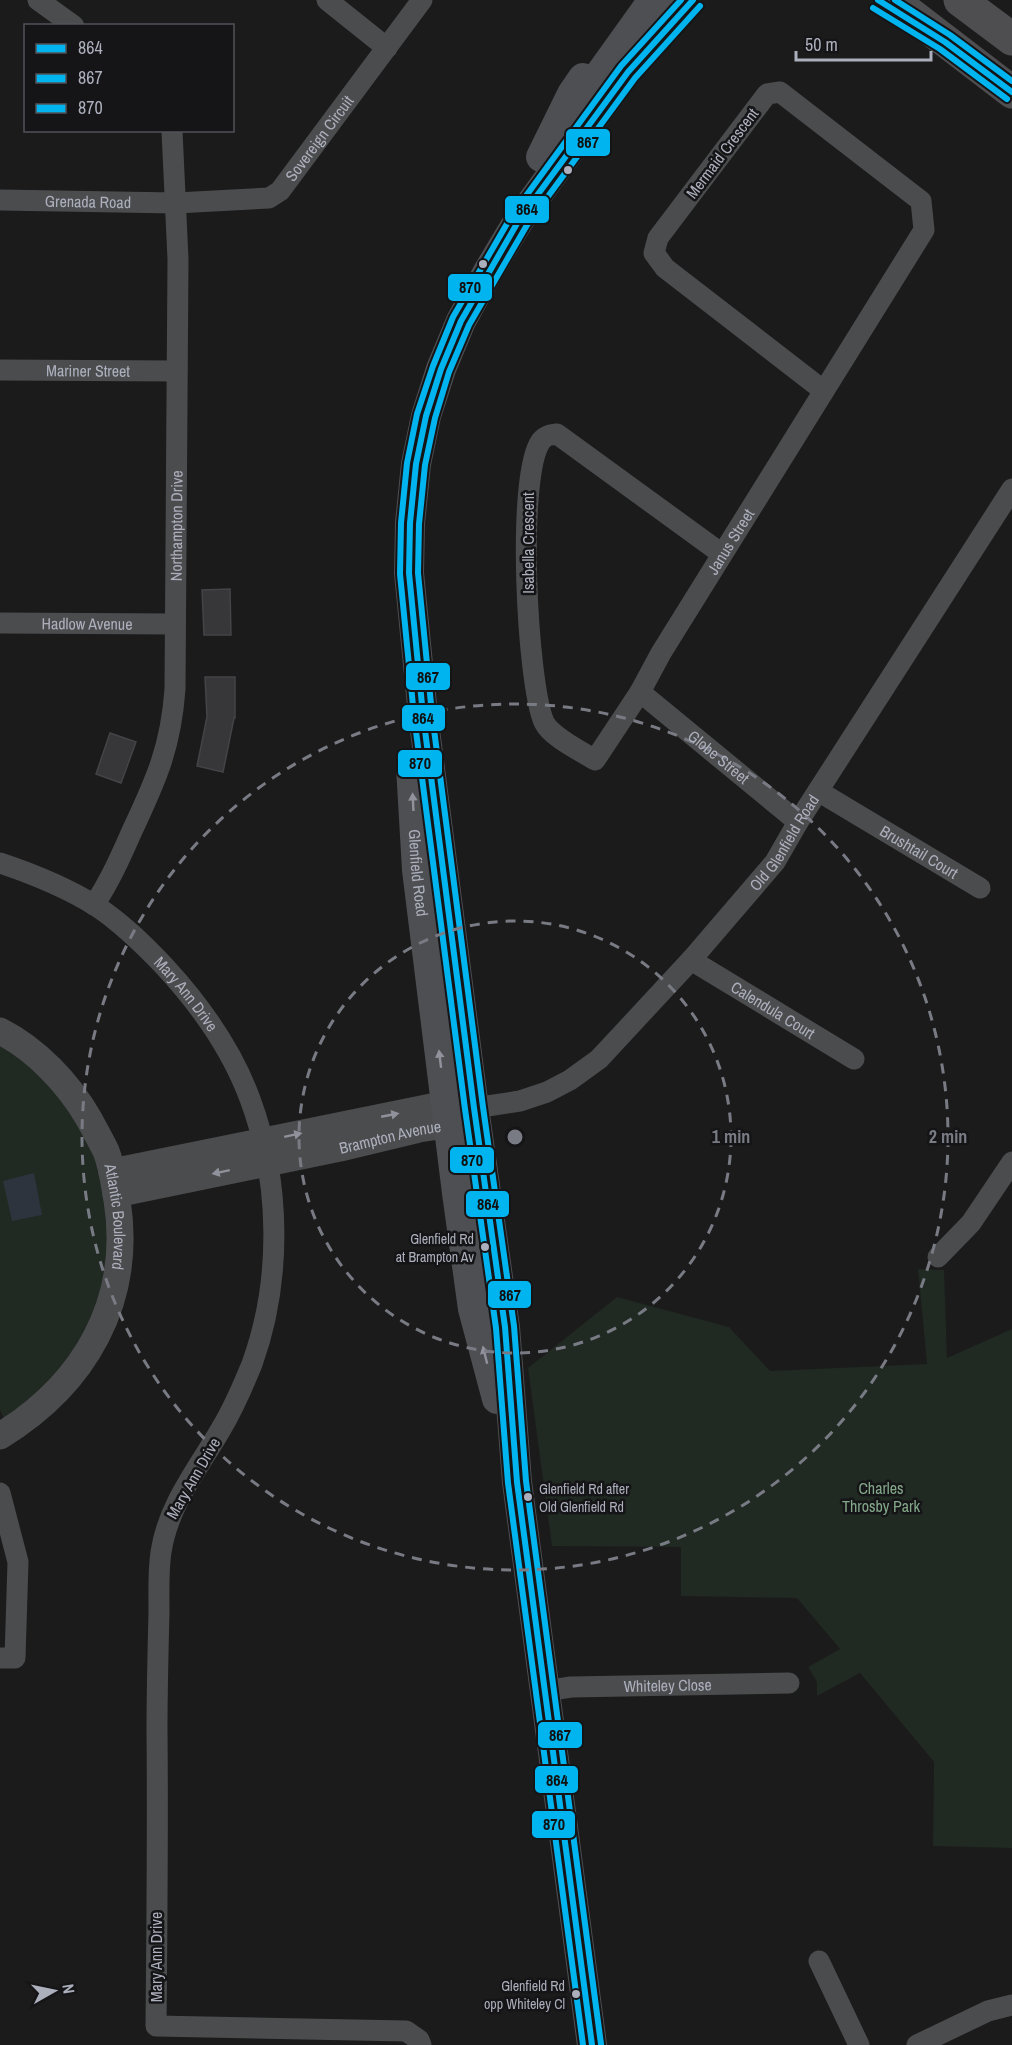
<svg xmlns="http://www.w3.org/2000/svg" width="1012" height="2045" font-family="'Archivo Narrow',sans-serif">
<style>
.green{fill:#202922}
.water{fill:#2d343e}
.building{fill:#373739;stroke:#434447;stroke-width:1.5}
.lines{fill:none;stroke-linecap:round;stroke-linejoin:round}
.minor{stroke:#4b4c4e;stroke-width:21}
.tertiary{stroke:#4b4c4e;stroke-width:27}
.secondary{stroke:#4e4f53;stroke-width:30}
.primary{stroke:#4e4e51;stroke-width:33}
.bus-1-casing{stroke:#151517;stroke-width:10}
.bus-2-casing{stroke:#151517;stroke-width:10}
.bus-3-casing{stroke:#151517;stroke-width:10}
.bus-1{stroke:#00b5ef;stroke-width:6}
.bus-2{stroke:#00b5ef;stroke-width:6}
.bus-3{stroke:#00b5ef;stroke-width:6}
.oneway{fill:#90929c}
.oneway2{fill:#8f919b}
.ring{fill:none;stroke:#797b84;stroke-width:3;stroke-dasharray:10 8}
.bus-dot{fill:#acafbc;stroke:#151517;stroke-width:2}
.labels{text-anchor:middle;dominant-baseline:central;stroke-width:5;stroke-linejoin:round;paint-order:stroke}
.bus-label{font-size:14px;fill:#acafbc;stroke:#151517;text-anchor:end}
.street-label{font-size:16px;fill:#acafbc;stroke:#151517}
.park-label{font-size:16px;fill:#83a789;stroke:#151517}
.centre{fill:#797b84;stroke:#151517;stroke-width:3}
.ring-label{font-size:18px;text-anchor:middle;font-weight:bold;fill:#797b84;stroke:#151517;stroke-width:5;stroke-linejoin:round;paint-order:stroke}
.line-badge{stroke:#151517;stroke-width:2}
.pale-badge-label{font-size:16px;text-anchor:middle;font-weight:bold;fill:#111}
</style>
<rect width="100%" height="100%" fill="#1b1b1b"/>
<!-- green -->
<path class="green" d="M0,1041L63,1094L95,1155L109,1210L105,1290L72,1363L6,1424L0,1410Z
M918,1269L944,1270L947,1358L1012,1329V1848L933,1846L934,1762L860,1673L817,1696V1682L808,1667L840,1649L797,1598L681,1596V1547L552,1546L528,1368L617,1297L729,1327L770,1371L927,1364Z"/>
<!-- water -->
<path class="water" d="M34,1173L42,1215L12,1221L3,1181Z"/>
<!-- building -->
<path class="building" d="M230,589L231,635H204L202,590Z
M205,677H235V718H234L223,772L197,766L207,717Z
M110,733L136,742L121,783L96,774Z"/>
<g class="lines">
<!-- minor -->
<g class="minor">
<path d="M38,0L74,26"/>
<path d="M327,0L387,48"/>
<path id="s1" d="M0,200L176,203L269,198L280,191L422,0"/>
<path id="s2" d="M0,370L177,371"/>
<path id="s3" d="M722,554L557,434C550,435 546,435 541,441C516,475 527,683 544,722C551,737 581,751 595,760L640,692L661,653L924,230L921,201L780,92L767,94L658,238L654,253L665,268L824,391"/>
<path id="s4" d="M0,623L175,624"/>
<path id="s5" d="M640,692L798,822"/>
<path id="s6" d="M818,791L980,888"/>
<path id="s7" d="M0,863C33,874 67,888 96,906C122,923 144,945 165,967C200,1005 232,1050 250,1099C281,1182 282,1281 252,1364C243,1386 233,1409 221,1429C198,1469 168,1505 161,1552C158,1572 159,1592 159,1612C158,1651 157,1691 157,1730C158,1829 157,1928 156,2026L406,2031L419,2040L421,2045"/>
<path id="s8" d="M94,905C110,881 121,856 132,831C156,780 171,747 175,689L178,259L172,131"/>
<path id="s9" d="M691,960L854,1059"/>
<path id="s10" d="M474,1108L520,1101L547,1092L570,1080L599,1059L691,960L775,862L798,822L1012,489"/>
<path d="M938,1257L971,1223L1012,1162"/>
<path d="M0,1493L18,1562L15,1658H0"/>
<path id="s11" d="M545,1691L571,1687L789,1683"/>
<path d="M819,1961L859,2045"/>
<path d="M917,2045L988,2011L1012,2005"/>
</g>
<!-- tertiary -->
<g class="tertiary">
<path id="s12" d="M0,1031C36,1049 69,1084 89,1119C95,1130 101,1141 106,1151C112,1166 114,1184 117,1200C133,1301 85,1384 0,1436"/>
<path d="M112,1172L446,1104L466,1107"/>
<path id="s13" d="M116,1194L340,1148L419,1129L453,1124L467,1114"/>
</g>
<!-- secondary -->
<g class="secondary">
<path d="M580,102L653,0"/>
<path d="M541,157L572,94L583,78"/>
<path id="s14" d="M411,767L417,870L457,1193L473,1309L497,1399"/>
<path d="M592,2045L517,1482L505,1327L474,1108L423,715L409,573L410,523L416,464L426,416L441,369L461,321L489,270L519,220L679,0"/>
</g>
<!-- primary -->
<path class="primary" d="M892,0L1012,92
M960,0L1012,39"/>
<defs>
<path id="bus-1" d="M878,0L945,42L1012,92
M592,2045L517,1482L505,1327L474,1108L423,715L409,573L410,523L416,464L426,416L441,369L461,321L519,220L628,72L693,0"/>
<path id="bus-2" d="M873,8L940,49L1007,99
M601,2044L526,1481L514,1326L483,1107L432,714L418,573L419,524L425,465L435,418L449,372L469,325L527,225L635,78L700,6"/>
<path id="bus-3" d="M895,0L950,35L1012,81
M583,2045L508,1483L496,1328L465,1109L414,716L400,574L401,523L407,463L417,414L433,366L453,317L512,215L621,66L681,0"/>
</defs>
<!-- bus-1 casing -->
<use href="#bus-1" class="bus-1-casing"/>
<!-- bus-2 casing -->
<use href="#bus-2" class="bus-2-casing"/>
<!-- bus-3 casing -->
<use href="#bus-3" class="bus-3-casing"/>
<!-- bus-1 -->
<use href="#bus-1" class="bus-1"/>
<!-- bus-2 -->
<use href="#bus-2" class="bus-2"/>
<!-- bus-3 -->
<use href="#bus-3" class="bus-3"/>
</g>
<!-- one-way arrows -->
<defs><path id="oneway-solid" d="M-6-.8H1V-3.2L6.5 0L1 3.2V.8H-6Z" transform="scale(1.5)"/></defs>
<g class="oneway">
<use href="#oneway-solid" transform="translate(413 802) rotate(-93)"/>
<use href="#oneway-solid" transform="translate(440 1059) rotate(-97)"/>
<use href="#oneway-solid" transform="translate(485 1355) rotate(-104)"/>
</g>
<g class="oneway2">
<use href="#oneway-solid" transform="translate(390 1115) rotate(-11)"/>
<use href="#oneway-solid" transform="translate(293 1135) rotate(-12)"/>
<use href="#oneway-solid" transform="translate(221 1172) rotate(168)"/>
</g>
<!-- distance rings -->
<g class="ring">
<circle cx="515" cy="1137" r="216"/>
<circle cx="515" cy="1137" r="433"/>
</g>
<!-- markers -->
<g class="bus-dot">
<circle cx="568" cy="170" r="5"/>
<circle cx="483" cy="264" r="5"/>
<circle cx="485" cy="1247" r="5"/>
<circle cx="528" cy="1497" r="5"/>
<circle cx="576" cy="1994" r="5"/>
</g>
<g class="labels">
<!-- bus labels -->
<g class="bus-label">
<text x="474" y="1239">Glenfield Rd<tspan x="474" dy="18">at Brampton Av</tspan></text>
<text x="539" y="1489" text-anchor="start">Glenfield Rd after<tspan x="539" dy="18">Old Glenfield Rd</tspan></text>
<text x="565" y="1986">Glenfield Rd<tspan x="565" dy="18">opp Whiteley Cl</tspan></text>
</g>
<!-- street labels -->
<g class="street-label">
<text stroke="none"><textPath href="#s1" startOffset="348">Sovereign Circuit</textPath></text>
<text transform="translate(722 153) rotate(-53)">Mermaid Crescent</text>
<text stroke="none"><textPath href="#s1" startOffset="88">Grenada Road</textPath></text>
<text stroke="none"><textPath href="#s2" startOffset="88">Mariner Street</textPath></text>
<text stroke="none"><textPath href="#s8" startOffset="396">Northampton Drive</textPath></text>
<text stroke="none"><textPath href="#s3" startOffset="828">Janus Street</textPath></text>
<text transform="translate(528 543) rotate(-90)">Isabella Crescent</text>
<text stroke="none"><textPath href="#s4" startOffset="87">Hadlow Avenue</textPath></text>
<text stroke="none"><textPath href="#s5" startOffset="102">Globe Street</textPath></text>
<text stroke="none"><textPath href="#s10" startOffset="422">Old Glenfield Road</textPath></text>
<text stroke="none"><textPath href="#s6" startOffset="118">Brushtail Court</textPath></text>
<text stroke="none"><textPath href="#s14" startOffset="106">Glenfield Road</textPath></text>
<text stroke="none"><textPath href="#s7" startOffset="232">Mary Ann Drive</textPath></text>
<text stroke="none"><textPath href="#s9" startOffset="96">Calendula Court</textPath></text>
<text stroke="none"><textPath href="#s13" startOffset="280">Brampton Avenue</textPath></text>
<text stroke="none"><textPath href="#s12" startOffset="230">Atlantic Boulevard</textPath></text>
<text transform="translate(193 1478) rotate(-60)">Mary Ann Drive</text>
<text stroke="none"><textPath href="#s11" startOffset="123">Whiteley Close</textPath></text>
<text transform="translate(156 1957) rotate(-90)">Mary Ann Drive</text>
</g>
<!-- park labels -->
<g class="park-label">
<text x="881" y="1488">Charles<tspan x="881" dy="18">Throsby Park</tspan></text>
</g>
</g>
<circle cx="515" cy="1137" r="9" class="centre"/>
<g class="ring-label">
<text x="731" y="1143">1 min</text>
<text x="948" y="1143">2 min</text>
</g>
<g class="line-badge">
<rect x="565" y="128" width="46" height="29" rx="6" fill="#00b5ef"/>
<rect x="504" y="195" width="46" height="29" rx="6" fill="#00b5ef"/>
<rect x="447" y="273" width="46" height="29" rx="6" fill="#00b5ef"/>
<rect x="405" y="662" width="46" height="29" rx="6" fill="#00b5ef"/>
<rect x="401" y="704" width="45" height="28" rx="6" fill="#00b5ef"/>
<rect x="397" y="749" width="46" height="29" rx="6" fill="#00b5ef"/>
<rect x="449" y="1146" width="46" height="28" rx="6" fill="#00b5ef"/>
<rect x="465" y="1190" width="45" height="28" rx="6" fill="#00b5ef"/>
<rect x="487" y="1280" width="45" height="29" rx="6" fill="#00b5ef"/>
<rect x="537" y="1721" width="46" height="28" rx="6" fill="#00b5ef"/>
<rect x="534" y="1765" width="45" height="29" rx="6" fill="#00b5ef"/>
<rect x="531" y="1810" width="45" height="29" rx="6" fill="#00b5ef"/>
</g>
<g class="pale-badge-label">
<text x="588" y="148">867</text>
<text x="527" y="215">864</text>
<text x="470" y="293">870</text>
<text x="428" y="683">867</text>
<text x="423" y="724">864</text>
<text x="420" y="769">870</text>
<text x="472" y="1166">870</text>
<text x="488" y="1210">864</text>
<text x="510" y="1301">867</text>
<text x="560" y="1741">867</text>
<text x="557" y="1786">864</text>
<text x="554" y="1830">870</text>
</g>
<!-- legend -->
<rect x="24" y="24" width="210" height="108" fill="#151517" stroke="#515359" stroke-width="1.5"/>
<rect x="36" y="44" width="30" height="9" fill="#00b5ef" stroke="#515359" stroke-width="1.5"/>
<text x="78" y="54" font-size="18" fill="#acafbc">864</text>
<rect x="36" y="74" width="30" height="9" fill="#00b5ef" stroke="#515359" stroke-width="1.5"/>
<text x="78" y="84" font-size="18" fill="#acafbc">867</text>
<rect x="36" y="104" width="30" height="9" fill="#00b5ef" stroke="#515359" stroke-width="1.5"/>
<text x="78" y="114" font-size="18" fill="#acafbc">870</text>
<!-- north arrow -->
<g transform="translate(54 1991) rotate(81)" stroke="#151517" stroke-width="4.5" paint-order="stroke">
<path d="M0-4.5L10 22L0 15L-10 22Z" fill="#acafbc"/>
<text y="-9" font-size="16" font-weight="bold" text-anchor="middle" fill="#acafbc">N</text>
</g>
<!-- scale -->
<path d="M796 51v9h135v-9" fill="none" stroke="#acafbc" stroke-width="3"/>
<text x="805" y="51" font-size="18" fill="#acafbc" stroke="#151517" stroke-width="4.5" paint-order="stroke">50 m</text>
</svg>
